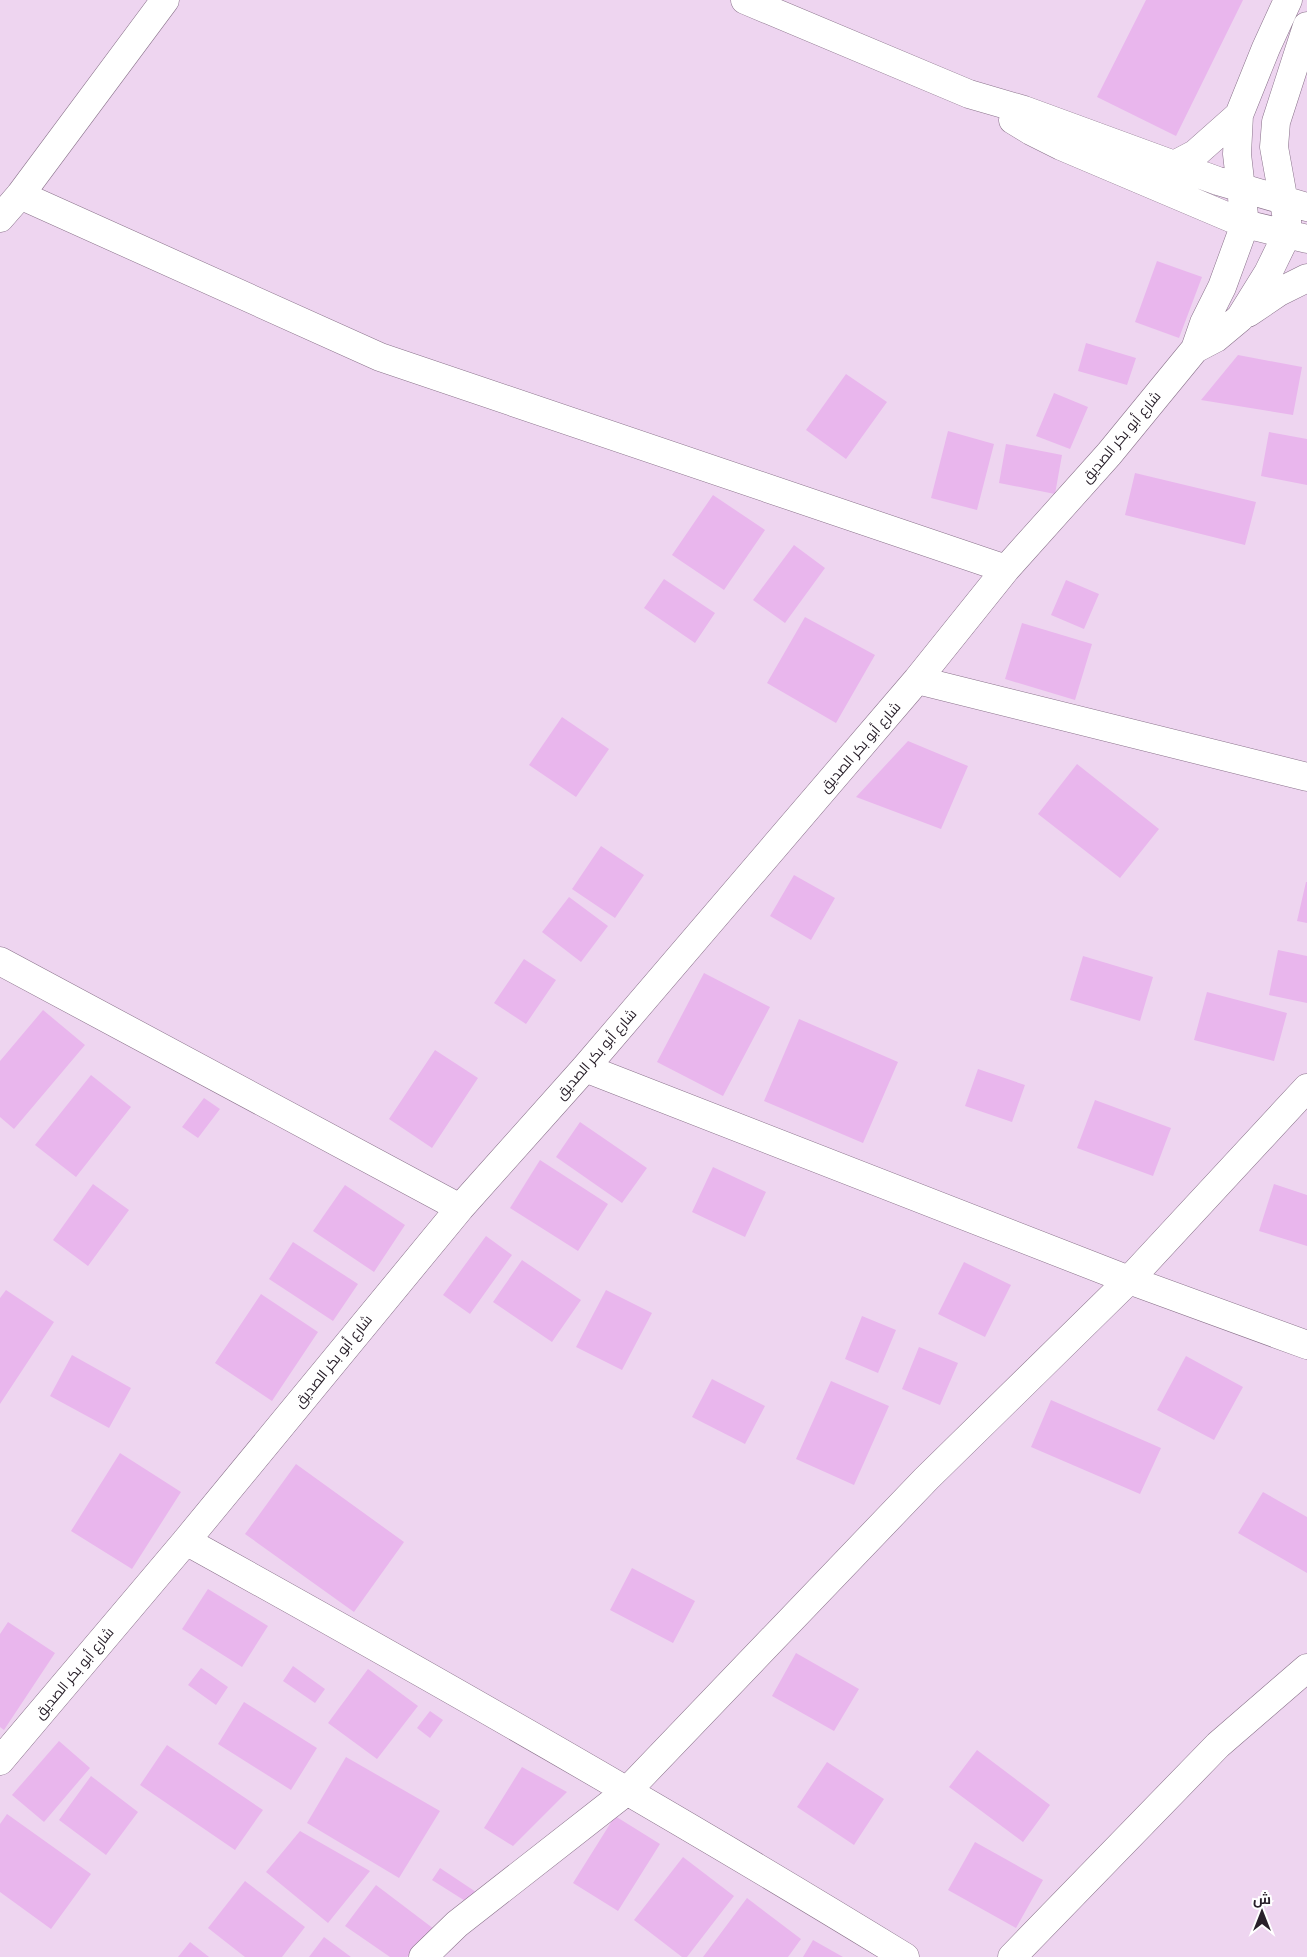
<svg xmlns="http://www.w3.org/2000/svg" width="1307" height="1957" font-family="Lora,Cairo,serif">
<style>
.building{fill:#e9b6ed}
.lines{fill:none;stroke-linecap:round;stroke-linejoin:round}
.minor-casing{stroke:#89728a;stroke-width:29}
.minor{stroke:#fff;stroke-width:28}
.labels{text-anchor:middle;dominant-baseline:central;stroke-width:4;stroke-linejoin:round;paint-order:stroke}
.street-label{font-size:14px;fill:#29202a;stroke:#fff}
</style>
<rect width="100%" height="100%" fill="#eed5f0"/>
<!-- building -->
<path class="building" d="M1146,0H1243L1176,136L1097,97Z
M1157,261L1202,277L1179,338L1135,322Z
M1086,343L1136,358L1127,385L1078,371Z
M1238,355L1302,367L1293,415L1201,400Z
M846,374L887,402L846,459L806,430Z
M1054,393L1088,407L1070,449L1036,436Z
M948,431L994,444L977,510L931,498Z
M1269,432L1307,439V485L1261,476Z
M1006,444L1062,455L1055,494L999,483Z
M1135,473L1256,502L1245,545L1125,515Z
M713,495L765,530L724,590L672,555Z
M794,545L825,568L785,623L753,600Z
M664,579L715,613L695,643L644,608Z
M1066,580L1099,594L1084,629L1051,615Z
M805,617L875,655L836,723L767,683Z
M1022,623L1092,644L1075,700L1005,679Z
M562,717L609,749L576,797L529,765Z
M908,741L968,766L941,829L856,797Z
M1077,764L1159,829L1120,878L1038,814Z
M601,846L644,875L615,918L572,889Z
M794,875L835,898L811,940L770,916Z
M1306,882H1307V923L1297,921Z
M569,897L608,926L581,962L542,932Z
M1278,950L1307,956V1003L1269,995Z
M1083,956L1153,977L1140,1021L1070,1000Z
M524,959L556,980L526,1024L494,1003Z
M704,973L770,1007L723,1096L657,1062Z
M1207,992L1287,1013L1274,1061L1194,1040Z
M43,1010L85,1045L14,1129L0,1117V1061Z
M799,1019L898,1062L863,1143L764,1101Z
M435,1050L478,1078L432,1148L389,1119Z
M978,1069L1025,1085L1012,1122L965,1106Z
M91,1075L131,1107L76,1177L35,1145Z
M204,1098L220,1109L198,1138L182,1127Z
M1095,1100L1171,1128L1153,1176L1077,1148Z
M580,1122L647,1168L622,1203L556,1157Z
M540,1160L608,1204L578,1251L510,1208Z
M713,1167L766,1192L745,1237L692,1212Z
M93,1184L129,1210L88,1266L53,1240Z
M1274,1184L1307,1195V1246L1259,1231Z
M345,1185L405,1225L374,1272L313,1231Z
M486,1236L512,1255L470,1314L443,1295Z
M293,1242L358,1284L333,1321L269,1279Z
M522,1260L581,1300L552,1342L493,1302Z
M964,1262L1011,1285L985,1337L938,1314Z
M6,1290L54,1322L0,1404V1298Z
M606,1290L652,1313L622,1370L576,1347Z
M261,1294L318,1332L272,1401L215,1363Z
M862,1316L896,1330L878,1373L845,1359Z
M919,1347L958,1363L940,1405L902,1389Z
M72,1355L131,1388L109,1428L50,1396Z
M1186,1356L1243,1387L1214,1440L1157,1410Z
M712,1379L765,1406L745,1444L692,1417Z
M831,1381L889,1406L854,1485L796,1459Z
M1051,1400L1161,1448L1140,1494L1031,1447Z
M120,1453L181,1492L132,1569L71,1531Z
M296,1464L404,1542L354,1612L245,1534Z
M1263,1492L1307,1517V1573L1238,1533Z
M632,1568L695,1601L673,1643L610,1610Z
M208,1589L268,1626L242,1667L182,1629Z
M8,1622L55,1653L4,1730L0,1727V1634Z
M796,1653L859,1689L834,1731L772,1696Z
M293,1666L325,1689L315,1703L283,1681Z
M201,1668L228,1687L216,1705L188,1685Z
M368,1669L418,1706L377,1759L328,1723Z
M244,1702L317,1748L291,1790L218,1744Z
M430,1711L443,1720L430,1738L417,1728Z
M59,1741L90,1768L44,1822L12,1795Z
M167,1745L263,1810L235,1850L140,1785Z
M977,1750L1050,1805L1023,1842L949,1787Z
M346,1757L440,1811L399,1878L307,1823Z
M827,1762L884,1799L854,1845L797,1807Z
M522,1767L567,1792L513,1846L484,1828Z
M91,1776L138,1812L106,1855L59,1820Z
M7,1814L91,1874L51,1929L0,1892V1824Z
M615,1816L660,1844L618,1911L573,1883Z
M300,1831L370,1871L328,1923L266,1872Z
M975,1842L1043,1880L1016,1928L948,1890Z
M683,1857L734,1896L687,1957H682L634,1920Z
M440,1868L479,1894L470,1904L432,1880Z
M245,1881L305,1927L282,1957H245L208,1928Z
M376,1885L434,1929L407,1957H390L345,1926Z
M747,1898L801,1939L788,1957H703Z
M324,1937L351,1957H309Z
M813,1940L843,1957H803Z
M190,1942L209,1957H178Z"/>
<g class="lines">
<defs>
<path id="minor" d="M745,0L969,94L1024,110L1218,181L1307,207
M1013,120L1031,131L1061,146L1245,224L1307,239
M1176,164L1195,154L1239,115
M20,195L380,357L1006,569
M0,218L20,195L165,0
M1248,313L1279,292L1307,278
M1195,349L1216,338L1240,318L1268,273L1287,234V219L1274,147L1276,122L1307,26
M917,680L1307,777
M0,961L460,1208
M585,1068L1129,1280L1307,1345
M186,1541C428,1675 669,1812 905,1957
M0,1761L186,1541L460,1208L585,1068L917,680L1006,569L1109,454L1195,349L1204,323L1222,287L1245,224L1237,154L1239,115L1266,48L1288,0
M423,1957L457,1924L627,1791L926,1479L1129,1280L1307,1088
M1012,1957L1218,1745L1307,1668"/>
</defs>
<!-- minor casing -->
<use href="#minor" class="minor-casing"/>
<!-- minor -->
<use href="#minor" class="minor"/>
</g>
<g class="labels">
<!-- street labels -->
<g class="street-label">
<text transform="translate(1121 437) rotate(-50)">شارع أبو بكر الصديق</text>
<text transform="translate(860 747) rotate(-49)">شارع أبو بكر الصديق</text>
<text transform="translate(596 1054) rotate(-49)">شارع أبو بكر الصديق</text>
<text transform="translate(333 1361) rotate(-51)">شارع أبو بكر الصديق</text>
<text transform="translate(74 1673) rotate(-50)">شارع أبو بكر الصديق</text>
</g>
</g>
<!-- north arrow -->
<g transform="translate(1262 1912)" stroke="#ffffff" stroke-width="4" paint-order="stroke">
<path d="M0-4L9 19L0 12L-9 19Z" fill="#29202a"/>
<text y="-8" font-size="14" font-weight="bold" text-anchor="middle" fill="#29202a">ش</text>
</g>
</svg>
